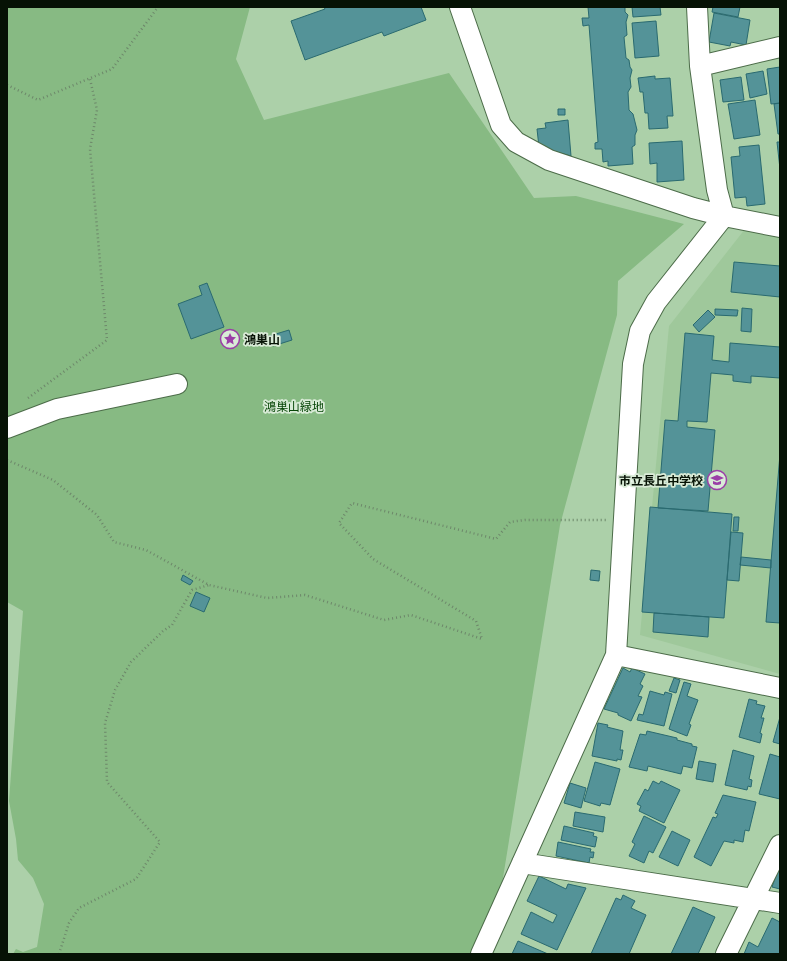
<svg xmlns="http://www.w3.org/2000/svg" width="787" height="961" font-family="Quicksand,'Noto Sans JP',sans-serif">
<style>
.built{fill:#9fc89b}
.green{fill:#87ba83}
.building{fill:#549398;stroke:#2a6a70}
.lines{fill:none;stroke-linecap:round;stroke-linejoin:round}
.minor-casing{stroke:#4c6c49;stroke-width:22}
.path{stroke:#6d876a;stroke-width:2.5;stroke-dasharray:1 3;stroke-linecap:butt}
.minor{stroke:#fff;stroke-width:20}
.labels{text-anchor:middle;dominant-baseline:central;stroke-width:3.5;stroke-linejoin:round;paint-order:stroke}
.poi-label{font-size:12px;font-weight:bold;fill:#061205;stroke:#d9ebd7;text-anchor:start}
.park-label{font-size:12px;fill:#074607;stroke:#d9ebd7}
</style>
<rect width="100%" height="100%" fill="#acd0a9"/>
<!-- built -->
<path class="built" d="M745,229L780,237V674L640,635L669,326Z"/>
<!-- green -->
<path class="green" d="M7,7H250L236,59L264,120L449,73L534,198L576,196L684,224L618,281L617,315L560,525L502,884L473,954H13L16,949L23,952L37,947L44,904L33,878L18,860L16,839L9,801L23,611L7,602Z"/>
<!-- building -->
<path class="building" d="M324,7H421L426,20L384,36L382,32L305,60L291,21L325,9Z
M588,7H625V12L628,15L626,22L627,35L624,37L626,58L629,60L630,67L632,70L630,78L631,87L628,92L629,110L633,114L637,130L635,135V145L632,147L633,164L608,166V161L603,162L602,149H595V143L598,142L589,25L583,26L582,18H589Z
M632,7H660L661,15L633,17Z
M713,7H740L738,17L712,12Z
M714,13L750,20L746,45L731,42L730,46L709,42Z
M656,21L659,56L635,58L632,23Z
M780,67V103L771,104L767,69Z
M763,71L767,94L750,98L746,74Z
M655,76V79L670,78L673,116H667L668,128L649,129L648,113H645L643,92H640L638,78Z
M741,77L744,100L723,102L720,80Z
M755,100L760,135L734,139L728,104Z
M780,103V134H778L774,104Z
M558,109H565V115H558Z
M568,120L571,156L539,147L537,129L546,128L545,123Z
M682,141L684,180L657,182V163L650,164L649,143Z
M777,142H780V169Z
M759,145L765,204L747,206L746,197L735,198L731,157L740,156L739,147Z
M734,262L780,266V297L731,292Z
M207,283L224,327L191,339L178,304L202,295L199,286Z
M742,308L752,309L751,332L741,331Z
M715,309L738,310L737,316L715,315Z
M708,310L715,317L699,332L693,325Z
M289,330L292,340L273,346L272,342L269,343L266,337Z
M685,333L714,336L712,360L729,362L730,343L780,347V378L751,376V383L733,381V375L711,373L707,422L687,421V427L715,430L708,511L658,508L665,420L678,421Z
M780,454V623L766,622Z
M650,507L732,514L724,618L642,612Z
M734,517H739L738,531H733Z
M731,532L743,533L739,581L727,580Z
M741,557L771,560V568L740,565Z
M591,570L600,571L599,581L590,580Z
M183,575L193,581L190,585L181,580Z
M196,592L210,598L204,612L190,606Z
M654,613L709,617L708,637L653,632Z
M623,668L630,672L632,668L645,674L640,684L643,686L638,696L642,697L631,721L618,715V713L604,709Z
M674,678L680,680L676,693L669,691Z
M684,682L691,684L687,696L698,700L689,724L691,725L687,736L669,729Z
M650,691L664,695L665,692L672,694L664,726L637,720L639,714L643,715Z
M749,699L757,701L756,704L765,706L761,718H764L760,733L762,734L760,743L739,737Z
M780,717V744L773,742Z
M598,723L608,725L607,727L623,731L620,750H623L621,760L617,759V761L592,756Z
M647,731L677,738V740L692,744V746L697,747L692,768L683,766L681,774L648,766L647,771L629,767L640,734L646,735Z
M733,750L754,756L749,779L752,780L751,787L748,786L747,790L725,785Z
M770,754L780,757V799L759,794Z
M699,761L716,764L713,782L696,779Z
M595,762L620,769L610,805L601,803L600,806L584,801Z
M653,781L659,784L661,781L680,790L664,823L639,811L641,806L637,804L645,789L648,791Z
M570,783L586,788L581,808L564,803Z
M723,795L756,802L749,831L745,830L743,842L734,840V843L724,841L711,866L694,857L713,817L716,818L718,814L715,813Z
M575,812L605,817L603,832L573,826Z
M644,816L666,827L653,853L649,851L644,863L629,856L635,844L632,842Z
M564,826L594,833L593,836L597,837L595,847L561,840Z
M672,831L690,840L678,866L659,857Z
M558,842L591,849L590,852H594L593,858L590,857L589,863L556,856Z
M780,864V889L772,887Z
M539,876L566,889L568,884L586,888L557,950L521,934L531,912L553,923L557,915L527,901Z
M623,895L635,901L631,908L646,915L629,954H591L616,898L621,900Z
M693,907L715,917L698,954H671Z
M772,918L780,922V954H744L749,942L758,947Z
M518,941L548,954H512Z"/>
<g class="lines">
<defs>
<path id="minor" d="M460,7L501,125L516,142L549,160L693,208L724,216L780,227
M700,66L780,47
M7,428L57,409L177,384
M616,655L780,688
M522,863L780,903
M481,954L616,655L633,364L640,331L656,302L724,216L717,190L700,66L697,7
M726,954L780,845"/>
</defs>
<!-- minor casing -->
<use href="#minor" class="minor-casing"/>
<!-- path -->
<path class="path" d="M7,85L38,100L112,69L158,7
M28,398L107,340L90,149L97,110L90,79
M7,460L53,480L97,515L114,542L146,550L209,585L267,598L305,595L384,620L411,615L482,639L476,621L373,559L339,523L352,503L496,539L510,522L525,520H606
M59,954L69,923L79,908L136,879L160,842L107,782L105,723L115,690L131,662L163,631L172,625L192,590L209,585"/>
<!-- minor -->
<use href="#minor" class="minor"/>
</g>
<!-- icons -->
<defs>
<symbol id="sight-ring" viewBox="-11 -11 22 22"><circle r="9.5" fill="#d9ebd7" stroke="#9b3ea7" stroke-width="1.5"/><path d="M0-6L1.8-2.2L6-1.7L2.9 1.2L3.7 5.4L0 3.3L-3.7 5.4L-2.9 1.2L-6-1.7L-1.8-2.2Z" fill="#9b3ea7"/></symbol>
<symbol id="school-ring" viewBox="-11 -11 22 22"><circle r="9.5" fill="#d9ebd7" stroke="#9b3ea7" stroke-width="1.5"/><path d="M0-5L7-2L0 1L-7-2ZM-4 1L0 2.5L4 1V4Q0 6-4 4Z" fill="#9b3ea7"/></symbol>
</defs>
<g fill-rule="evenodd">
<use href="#sight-ring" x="219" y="328" width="22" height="22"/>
<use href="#school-ring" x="706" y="469" width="22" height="22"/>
</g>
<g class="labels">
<!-- poi labels -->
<g class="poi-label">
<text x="244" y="339">鴻巣山</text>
<text x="703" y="480" text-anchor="end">市立長丘中学校</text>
</g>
<!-- park labels -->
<g class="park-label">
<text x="294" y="406">鴻巣山緑地</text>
</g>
</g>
<!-- border -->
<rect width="787" height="961" fill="none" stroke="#061205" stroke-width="16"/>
</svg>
